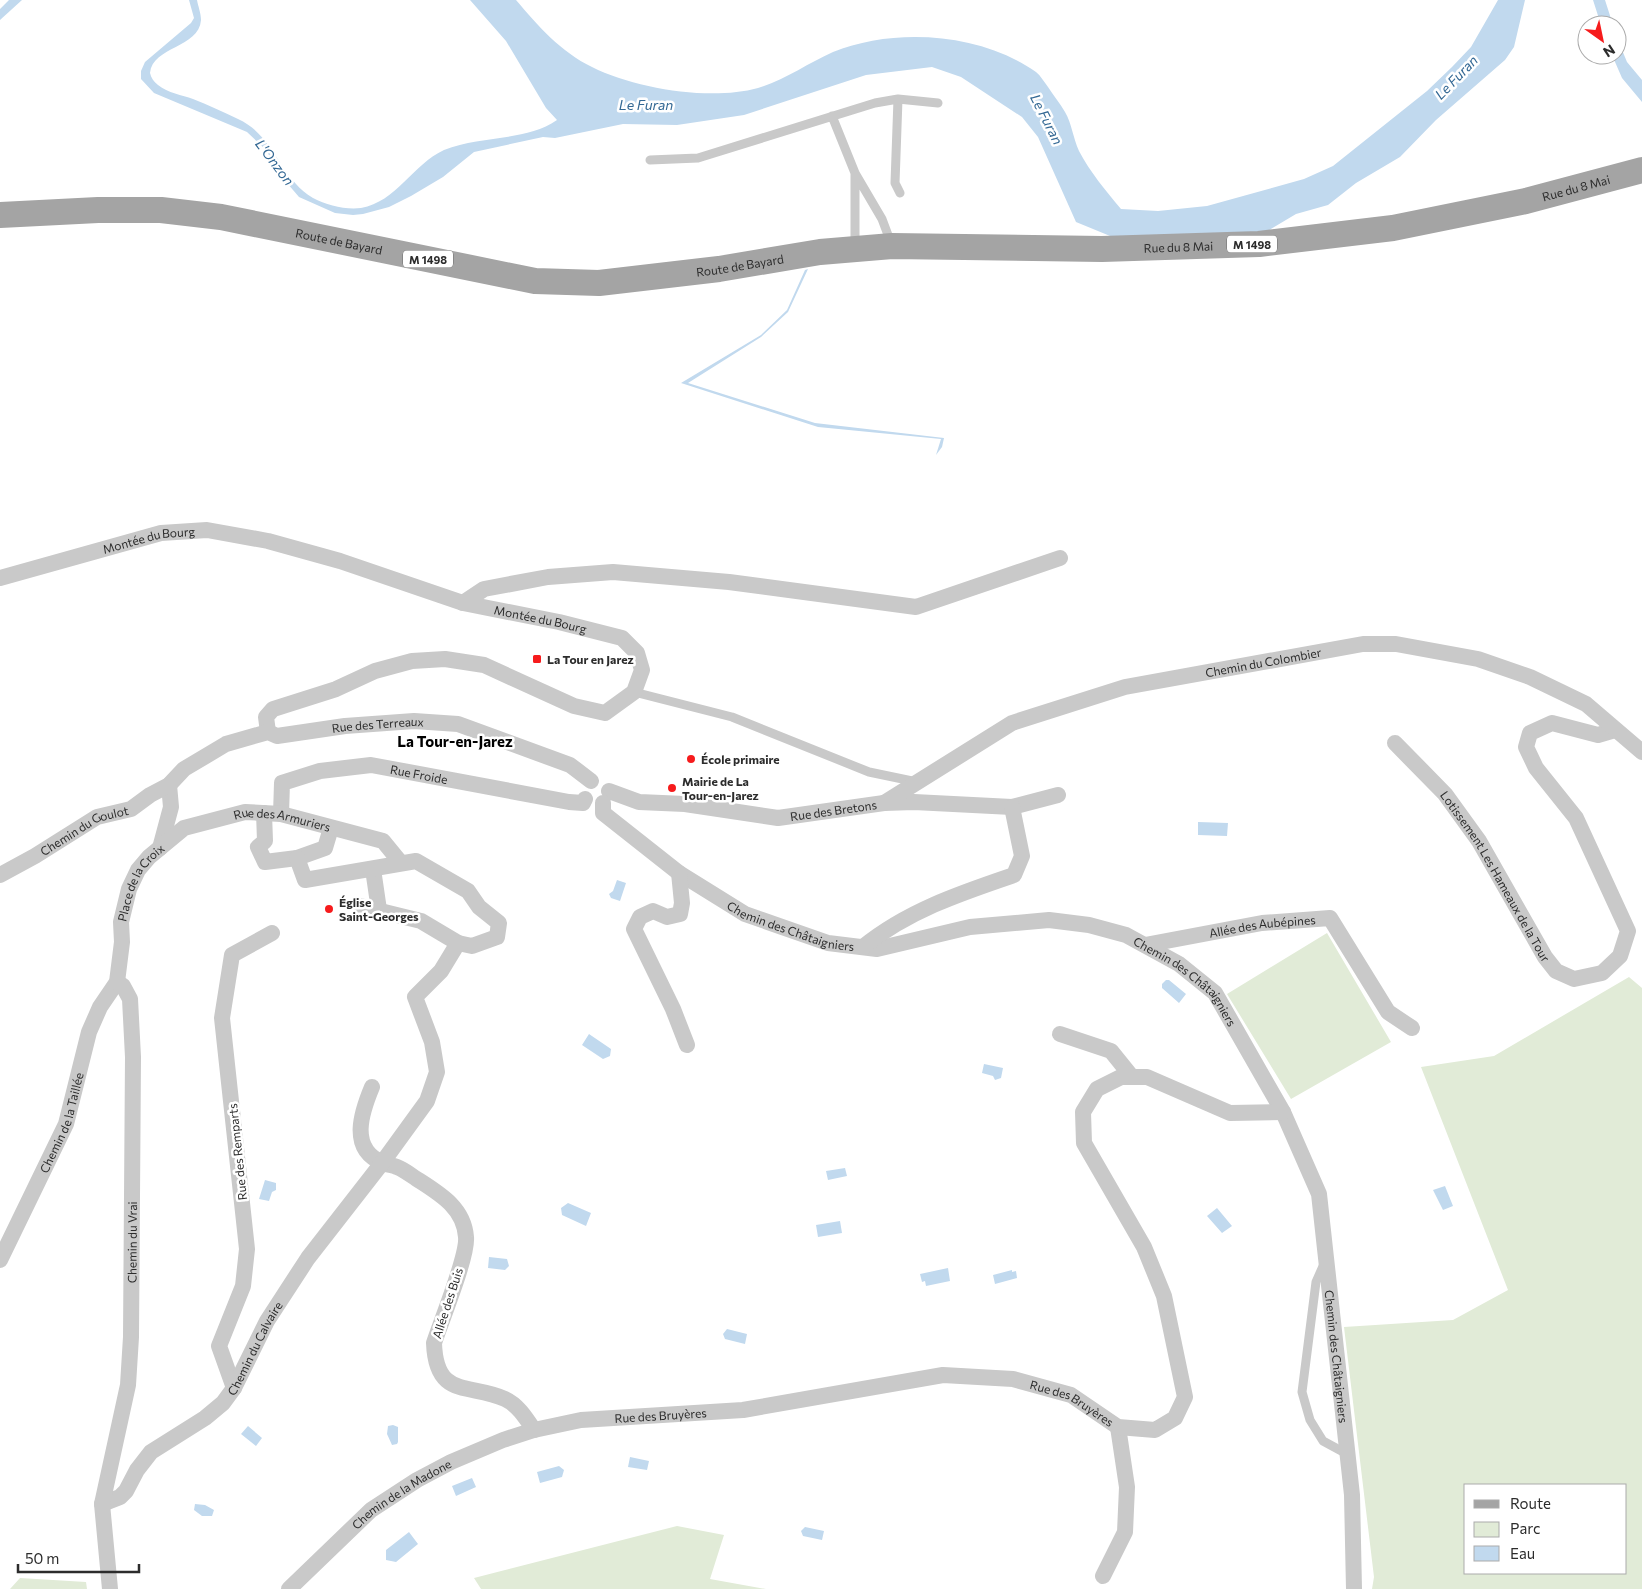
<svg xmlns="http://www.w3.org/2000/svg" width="1642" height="1589" font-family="Commissioner,sans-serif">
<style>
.green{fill:#e1ebd7;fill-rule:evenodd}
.water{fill:#c1d9ee}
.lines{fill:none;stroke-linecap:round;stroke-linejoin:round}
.service{stroke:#c9c9c9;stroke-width:9}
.minor{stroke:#c9c9c9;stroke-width:16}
.primary{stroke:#a4a4a4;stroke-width:26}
.poi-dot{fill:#f61b1c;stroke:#fff;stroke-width:2}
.labels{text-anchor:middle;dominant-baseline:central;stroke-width:5;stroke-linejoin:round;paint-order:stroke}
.shield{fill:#fff;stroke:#6b6b6b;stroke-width:1}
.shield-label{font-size:11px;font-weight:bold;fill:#2c2c2c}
.street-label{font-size:12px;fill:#2c2c2c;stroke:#fff}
.poi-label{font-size:12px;font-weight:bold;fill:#2c2c2c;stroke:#fff;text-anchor:start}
.water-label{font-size:14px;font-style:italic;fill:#336894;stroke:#fff}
.quarter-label{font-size:15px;font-weight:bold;fill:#000;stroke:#fff}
</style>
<rect width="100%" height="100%" fill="#fff"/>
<!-- green -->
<path class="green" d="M1327,933L1391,1042L1291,1099L1227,994Z
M1629,977L1642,988V1589H1372L1374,1577L1344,1327L1453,1320L1508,1290L1421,1067L1494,1056ZM1626,1485V1573H1466V1485Z
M677,1526L724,1535L710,1579L766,1589H481L474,1578Z
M20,1578L86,1582L87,1589H10Z"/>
<!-- water -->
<path class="water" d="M9,0H22L0,20V9Z
M189,0H197C198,6 201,13 201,20C199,48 153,46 150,73C151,78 154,82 158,85C168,93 182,95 193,99C209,105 223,112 238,119C274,135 280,179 313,198C327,205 345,210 361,208C396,202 413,164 444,150C480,135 525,142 557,120L546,108L506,41L470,0H516C538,26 561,52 592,67C636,89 711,101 758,88C785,80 808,63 833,52C895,27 981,33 1036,72C1041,76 1044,82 1048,87C1053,95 1060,103 1065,112C1072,124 1073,138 1079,151C1090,172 1106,191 1121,209L1158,211L1207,206L1304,179L1333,166L1427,91L1452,67L1471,47L1498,0H1525L1514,47L1505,60L1436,120L1400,157L1356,183L1328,205L1296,214L1261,235L1115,238L1076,222L1038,137L1022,117L961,77L932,67L866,75L744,115L677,125L623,124L555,138L543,137L474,152L443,177L411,196L389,207L363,214L353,215L335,213L299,197L281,176L266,150L247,132L154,93L141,79V71L145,62L191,23L194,18Z
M1593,0H1605L1613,25H1601Z
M1617,38L1627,62L1642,80V102L1622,78L1612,55H1617Z
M808,269L788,312L761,337L688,383L815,423L944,438L942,447L936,455L941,439L818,427L681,383L761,335L787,310L805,270Z
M1198,822L1228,823L1227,836L1198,835Z
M617,880L626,883L620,901L611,898L609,894L613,891Z
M1166,980H1169L1186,994L1179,1003L1162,988V984Z
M589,1034L611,1049L610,1056L603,1059L582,1045Z
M984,1064L1003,1068L1001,1078L995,1080L993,1076L982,1073Z
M845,1168L847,1176L828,1180L826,1171Z
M265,1180L276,1183V1190L272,1192L269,1201L259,1199Z
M1445,1186L1453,1206L1443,1210L1433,1190Z
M568,1203L591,1213L586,1226L562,1215L561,1208Z
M1217,1208L1232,1226L1222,1233L1207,1216Z
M840,1221L842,1233L818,1237L816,1225Z
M489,1257L507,1259L509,1266L505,1270L488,1268Z
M948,1268L950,1281L926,1286L925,1281L922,1282L920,1274Z
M1012,1270V1272L1016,1271L1017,1278L995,1284L993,1275Z
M727,1329L747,1334L745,1344L725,1339L723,1334Z
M393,1425L398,1427V1442L397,1444L392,1445L387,1434L388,1426Z
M248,1426L262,1438L256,1446L241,1434Z
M630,1457L649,1461L647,1470L628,1467Z
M559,1466L564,1470L562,1477L540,1483L537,1472Z
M472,1478L476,1487L456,1496L452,1486Z
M195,1504L205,1505L214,1510L212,1516H202L194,1510Z
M805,1527L824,1531L822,1540L803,1536L801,1531Z
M409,1532L418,1544L396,1562L386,1560V1550Z"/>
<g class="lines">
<!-- service -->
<path class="service" d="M898,99L938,103
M832,116L855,173L882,219L891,243
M650,160L698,158L875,103L898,99L895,183L900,193
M855,173V248
M634,692L732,717L869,772L917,782
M1324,1264L1316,1282L1302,1392L1310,1420L1323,1441L1347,1454"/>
<!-- minor -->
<g class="minor">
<path id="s1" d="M0,578L161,533L207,530L268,541L340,561L463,603L559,622L622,638L637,653L642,670L634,692L605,713L574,706L484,665L445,659L412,661L375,671L336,689L273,709L266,717L268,732"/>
<path d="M463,603L484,589L548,577L613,572L729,582L916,607L1060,558"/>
<path id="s2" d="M1395,743L1445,794L1479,841L1545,957L1556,971L1574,979L1602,973L1620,956L1628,931L1576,818L1536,768L1526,747L1530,733L1552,723L1598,735L1615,730"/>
<path id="s3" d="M609,791L639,802L685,804L778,818L884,803L914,802L1012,807L1058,795"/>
<path id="s4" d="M603,803V813L679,873L745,914L828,943L877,949L970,927L1049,920L1089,925L1126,935L1179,964L1215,993L1283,1112L1319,1194L1352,1495L1354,1589"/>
<path id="s5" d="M884,803L1012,723L1125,687L1363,644H1396L1478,659L1530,677L1586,704L1642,752"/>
<path d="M264,813L265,841L258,847L265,862L297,858L325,848L331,828"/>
<path id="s6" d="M281,814L282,783L320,771L371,765L569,802L583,803L585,799"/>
<path d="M160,848L171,807L169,785"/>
<path d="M373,869L379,910"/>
<path d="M679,873L682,903L680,914L667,917L653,911L640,917L634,929L673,1009L687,1045"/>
<path id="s7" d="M0,875L35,856L97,817L131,809L150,795L169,785L184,769L226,744L268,732L277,736L345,726L414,721L458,724L570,765L591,781"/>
<path d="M360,906L421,921L458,943"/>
<path id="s8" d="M1145,945L1262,923L1330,918L1388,1012L1412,1028"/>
<path d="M863,947C907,911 961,893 1014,875L1022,856L1012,807"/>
<path d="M1060,1034L1111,1051L1132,1077"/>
<path d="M372,1087C362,1111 348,1149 383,1163C387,1165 393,1165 397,1167C405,1170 413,1177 420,1181C442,1195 464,1209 466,1237C468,1256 441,1321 434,1343C436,1399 469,1383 505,1399C518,1405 526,1418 534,1430"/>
<path id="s9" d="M0,1260L66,1124L89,1032L100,1007L117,982L122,942L121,922L129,889L138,870L149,857L184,828L245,812L281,814L383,841L401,863"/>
<path d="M234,1388L219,1346L243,1286L247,1249L222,1018L232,955L272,933"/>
<path id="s10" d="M102,1504L120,1497L126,1491L137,1470L151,1452L205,1418L223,1403L234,1388L267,1321L308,1258L382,1163L427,1101L437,1072L432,1042L415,997L441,971L458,943L472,946L497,937L499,923L479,907L468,891L416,861L305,880L297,858"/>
<path d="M1103,1576L1125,1532L1127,1487L1118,1427"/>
<path id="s11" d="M110,1589L102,1504L128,1385L131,1337L133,1057L130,999L123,986L117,982"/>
<path id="s12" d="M289,1589L371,1510L417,1480L451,1462L503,1440L534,1430L581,1420L743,1410L943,1375L1013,1379L1071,1395L1118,1427L1155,1430L1175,1418L1185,1397L1164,1296L1144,1247L1084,1143L1083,1112L1097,1089L1121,1077H1147L1230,1113L1283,1112"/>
</g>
<!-- primary -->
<path class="primary" id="s13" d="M0,215L98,210H161L221,217L535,281L599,283L719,269L820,252L892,246L1102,249L1259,244L1393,228L1526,201L1642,170"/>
</g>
<!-- markers -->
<g class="poi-dot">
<rect x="532" y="654" width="10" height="10" rx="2.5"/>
<circle cx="691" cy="759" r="5"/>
<circle cx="672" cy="788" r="5"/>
<circle cx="329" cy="909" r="5"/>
</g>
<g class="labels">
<!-- shield labels -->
<g class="shield">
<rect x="1227" y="235.5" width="50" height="17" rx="4"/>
<rect x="403" y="250.5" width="50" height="17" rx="4"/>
</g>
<g class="shield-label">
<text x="1252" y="244">M 1498</text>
<text x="428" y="259">M 1498</text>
</g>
<!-- street labels -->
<g class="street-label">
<text stroke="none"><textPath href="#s13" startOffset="1591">Rue du 8 Mai</textPath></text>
<text stroke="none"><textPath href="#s13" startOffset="342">Route de Bayard</textPath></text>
<text stroke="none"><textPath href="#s13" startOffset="1188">Rue du 8 Mai</textPath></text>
<text stroke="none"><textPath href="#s13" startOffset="748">Route de Bayard</textPath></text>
<text stroke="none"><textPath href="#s1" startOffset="154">Montée du Bourg</textPath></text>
<text stroke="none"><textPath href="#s1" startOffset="559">Montée du Bourg</textPath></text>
<text stroke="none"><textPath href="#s5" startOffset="410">Chemin du Colombier</textPath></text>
<text stroke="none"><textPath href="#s7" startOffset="419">Rue des Terreaux</textPath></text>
<text stroke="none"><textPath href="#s6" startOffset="171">Rue Froide</textPath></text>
<text stroke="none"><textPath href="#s3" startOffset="228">Rue des Bretons</textPath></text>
<text stroke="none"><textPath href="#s9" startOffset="582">Rue des Armuriers</textPath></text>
<text stroke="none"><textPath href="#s7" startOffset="96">Chemin du Goulot</textPath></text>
<text stroke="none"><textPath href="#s2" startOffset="168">Lotissement Les Hameaux de la Tour</textPath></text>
<text stroke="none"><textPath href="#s9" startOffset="409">Place de la Croix</textPath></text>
<text stroke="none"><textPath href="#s4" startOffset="232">Chemin des Châtaigniers</textPath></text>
<text stroke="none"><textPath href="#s8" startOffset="119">Allée des Aubépines</textPath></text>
<text stroke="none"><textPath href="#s4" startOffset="652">Chemin des Châtaigniers</textPath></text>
<text stroke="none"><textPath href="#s9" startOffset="151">Chemin de la Taillée</textPath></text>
<text transform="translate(237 1152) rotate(-96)">Rue des Remparts</text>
<text stroke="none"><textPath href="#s11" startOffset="350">Chemin du Vrai</textPath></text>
<text transform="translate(447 1303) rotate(-72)">Allée des Buis</text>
<text stroke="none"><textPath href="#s10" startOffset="225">Chemin du Calvaire</textPath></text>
<text stroke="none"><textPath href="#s4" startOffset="1072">Chemin des Châtaigniers</textPath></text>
<text stroke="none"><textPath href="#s12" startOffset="844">Rue des Bruyères</textPath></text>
<text stroke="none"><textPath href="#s12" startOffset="424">Rue des Bruyères</textPath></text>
<text stroke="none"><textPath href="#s12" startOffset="148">Chemin de la Madone</textPath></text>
</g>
<!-- poi labels -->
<g class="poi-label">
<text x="547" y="659">La Tour en Jarez</text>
<text x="701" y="759">École primaire</text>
<text x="682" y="781">Mairie de La<tspan x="682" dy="14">Tour-en-Jarez</tspan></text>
<text x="339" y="902">Église<tspan x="339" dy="14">Saint-Georges</tspan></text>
</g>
<!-- water labels -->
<g class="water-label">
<text transform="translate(1456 77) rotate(-46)">Le Furan</text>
<text x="646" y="104">Le Furan</text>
<text transform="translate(1047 119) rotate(63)">Le Furan</text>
<text transform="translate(275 162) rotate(53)">L'Onzon</text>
</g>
<!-- quarter labels -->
<g class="quarter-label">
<text x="455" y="741">La Tour-en-Jarez</text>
</g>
</g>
<!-- legend -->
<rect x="1464" y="1484" width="162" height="90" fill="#ffffff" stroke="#ababab"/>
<rect x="1474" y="1500" width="25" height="8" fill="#a4a4a4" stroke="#ababab"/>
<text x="1510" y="1509" font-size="15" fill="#2c2c2c">Route</text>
<rect x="1474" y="1522" width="25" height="15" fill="#e1ebd7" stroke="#ababab"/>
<text x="1510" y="1534" font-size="15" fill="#2c2c2c">Parc</text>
<rect x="1474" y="1546" width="25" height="15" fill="#c1d9ee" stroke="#ababab"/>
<text x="1510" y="1559" font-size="15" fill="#2c2c2c">Eau</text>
<!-- north arrow -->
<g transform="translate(1602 40) rotate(147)"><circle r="24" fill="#ffffff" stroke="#ababab"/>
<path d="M0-4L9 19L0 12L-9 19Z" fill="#f61b1c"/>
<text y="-8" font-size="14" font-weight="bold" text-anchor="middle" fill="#2c2c2c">N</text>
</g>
<!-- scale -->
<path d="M18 1564v8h121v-8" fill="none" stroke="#2c2c2c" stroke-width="2.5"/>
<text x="25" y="1564" font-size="15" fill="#2c2c2c" stroke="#ffffff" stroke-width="4" paint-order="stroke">50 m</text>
</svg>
